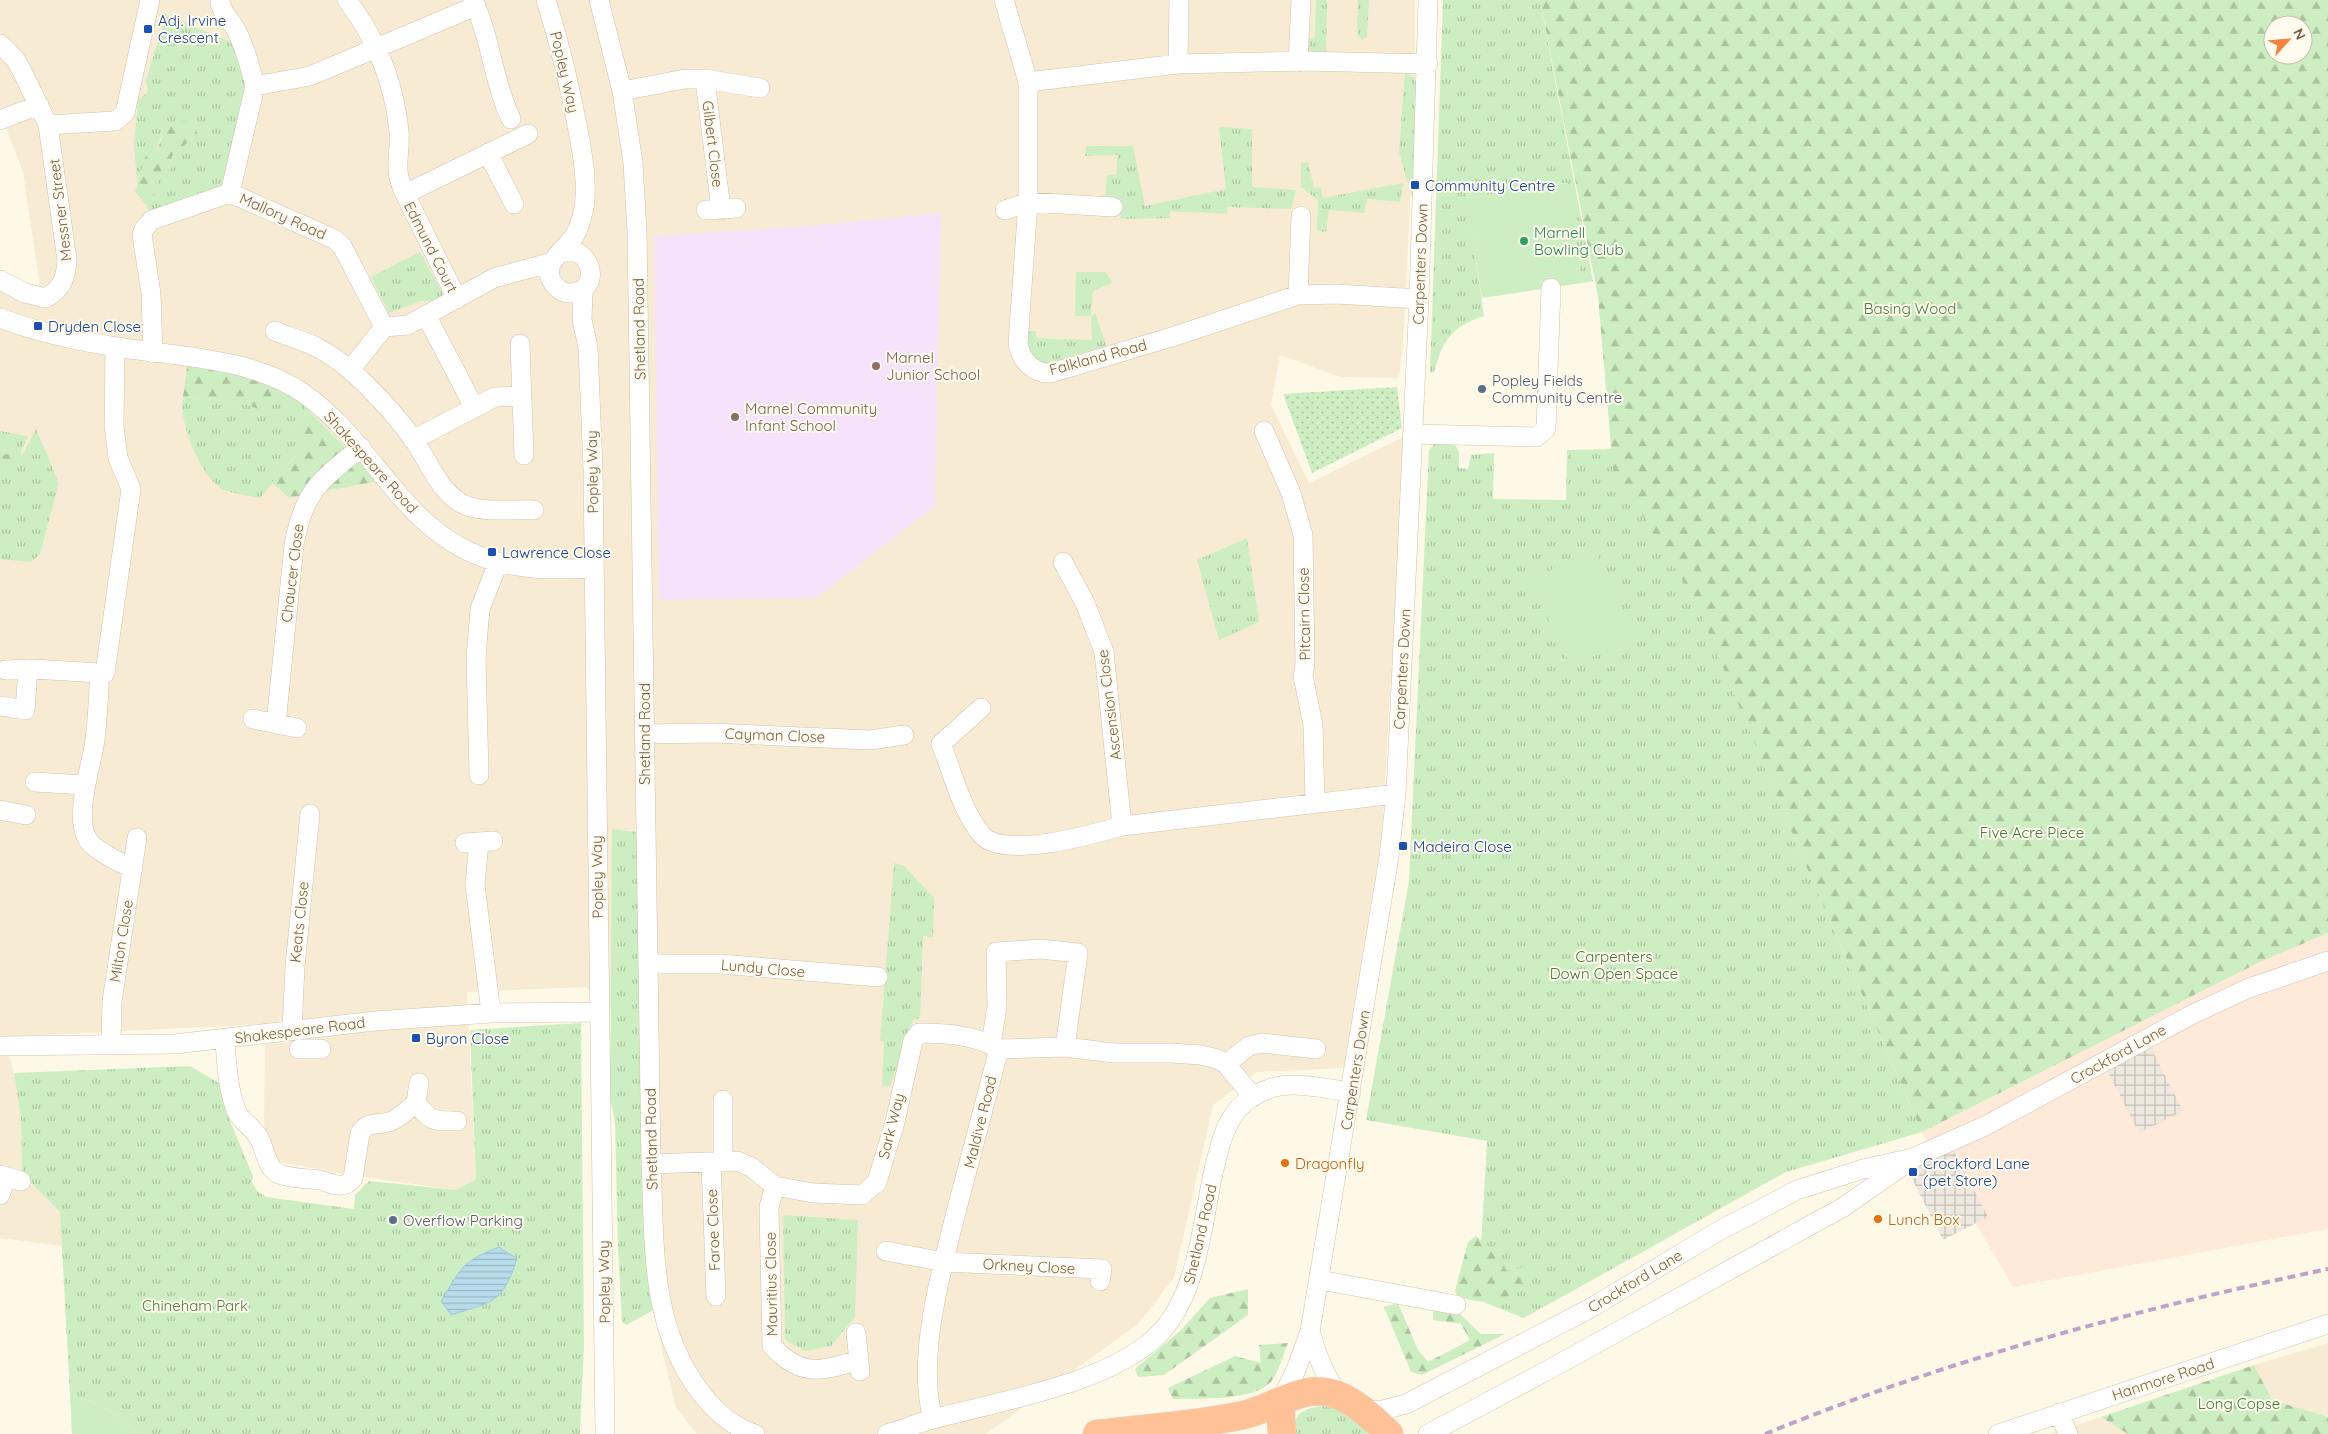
<svg xmlns="http://www.w3.org/2000/svg" width="2328" height="1434" font-family="Quicksand,sans-serif">
<style>
.residential{fill:#f7ecd3}
.commercial{fill:#ffead9}
.industrial{fill:url(#industrial-grid)}
.education{fill:#f6e2fb}
.grass{fill:url(#grass-tufts);fill-rule:evenodd}
.forest{fill:url(#forest-firs);fill-rule:evenodd}
.garden{fill:url(#garden-dots)}
.pitch{fill:#cdeec2}
.water{fill:url(#water-rules);stroke:#9dcade}
.lines{fill:none;stroke-linecap:round;stroke-linejoin:round}
.minor-casing{stroke:#d2c2aa;stroke-width:20}
.highway-casing{stroke:#e2dcd7;stroke-width:29}
.minor{stroke:#fff;stroke-width:19}
.highway{stroke:#ffc297;stroke-width:28}
.rail{stroke:#bea2ca;stroke-width:4;stroke-dasharray:8 5;stroke-linecap:butt}
.transit-dot{fill:#1a4fb4;stroke:#fffbee;stroke-width:2}
.leisure-dot{fill:#2e9e5b;stroke:#fffbee;stroke-width:2}
.education-dot{fill:#8d6e63;stroke:#fffbee;stroke-width:2}
.service-dot{fill:#5c6f8a;stroke:#fffbee;stroke-width:2}
.food-dot{fill:#e8710a;stroke:#fffbee;stroke-width:2}
.labels{text-anchor:middle;dominant-baseline:central;stroke-width:4;stroke-linejoin:round;paint-order:stroke}
.transit-label{font-size:15px;fill:#164399;stroke:#fffbee;text-anchor:start}
.street-label{font-size:15px;fill:#7b6247;stroke:#fffbee}
.leisure-label{font-size:15px;fill:#27864d;stroke:#fffbee;text-anchor:start}
.park-label{font-size:15px;fill:#447c3b;stroke:#fffbee}
.education-label{font-size:15px;fill:#785e54;stroke:#fffbee;text-anchor:start}
.service-label{font-size:15px;fill:#4e5e75;stroke:#fffbee;text-anchor:start}
.food-label{font-size:15px;fill:#c56008;stroke:#fffbee;text-anchor:start}
</style>
<defs>
<pattern id="industrial-grid" width="8" height="8" patternUnits="userSpaceOnUse" patternTransform="scale(1.25)"><rect width="8" height="8" fill="#eee9e0"/><path d="M0 4h8M4 0v8" fill="none" stroke="#c6c0b7"/></pattern>
<pattern id="grass-tufts" width="24" height="20" patternUnits="userSpaceOnUse" patternTransform="scale(1.25)"><rect width="24" height="20" fill="#cdeec2"/><path d="M3 7l-1-3M5 7V3M7 7l1-3M15 17l-1-3M17 17v-4M19 17l1-3" fill="none" stroke="#abc49f"/></pattern>
<pattern id="forest-firs" width="22" height="20" patternUnits="userSpaceOnUse" patternTransform="scale(1.25)"><rect width="22" height="20" fill="#cdeec2"/><path d="M5 1l3.5 6h-7zM16 11l3.5 6h-7z" fill="#abc49f"/></pattern>
<pattern id="garden-dots" width="8" height="8" patternUnits="userSpaceOnUse" patternTransform="scale(1.25)"><rect width="8" height="8" fill="#cdeec2"/><path d="M2 2h.1M6 6h.1" fill="none" stroke="#abc49f" stroke-width="1.8" stroke-linecap="round"/></pattern>
<pattern id="water-rules" width="6" height="5" patternUnits="userSpaceOnUse" patternTransform="scale(1.25)"><rect width="6" height="5" fill="#b8dceb"/><path d="M0 2.5h6" fill="none" stroke="#9bb6c0"/></pattern>
</defs>
<rect width="100%" height="100%" fill="#fef9e6"/>
<!-- residential -->
<path class="residential" d="M0,0H1415V101L1403,347L1399,378L1340,377L1280,355L1271,405L1309,483L1405,436L1382,836L1344,1068L1257,1072L1213,1105L1174,1278L1138,1324L986,1434H697L676,1408L649,1294L628,1019L585,987L467,992L476,1179L456,1190L349,1175L274,1161L266,1143L264,1123L265,1024L4,1037L14,1073L21,1117L22,1174L60,1212L62,1246L0,1238V281L41,294L23,172L0,113Z
M2328,1343V1417L2269,1399L2254,1365Z
M2101,1417L2128,1434H2050Z"/>
<!-- commercial -->
<path class="commercial" d="M2328,933V1229L2013,1287L1922,1132L2260,962Z"/>
<!-- industrial -->
<path class="industrial" d="M2147,1040L2183,1111L2139,1133L2103,1062Z
M1951,1146L1988,1217L1943,1240L1907,1169Z"/>
<!-- education -->
<path class="education" d="M941,213L935,506L816,598L659,600L654,236L811,226Z"/>
<!-- grass -->
<path class="grass" d="M1316,0H1327L1326,55C1314,55 1309,53 1304,42L1315,37Z
M1358,0H1369L1367,37L1362,40L1357,34Z
M1443,0H1540L1593,281L1582,283L1566,183L1467,198L1484,316C1451,327 1443,340 1434,372L1430,373Z
M2328,0V245L1729,680L1806,866L1922,1132L1786,1172L1524,1318L1478,1300L1487,1141L1366,1120L1409,881L1429,450L1438,440L1453,441L1459,452V468L1468,469L1471,455L1494,453L1493,499L1566,500L1567,450L1613,449L1603,309ZM2273,25H2303V55H2273Z
M166,15L244,47L255,86L230,193L152,220L146,204L152,202L161,175L171,169L172,156L197,134L196,122L160,138C157,156 140,165 137,183L134,144L138,100L148,92L146,80Z
M1405,72L1413,77L1419,86L1413,201L1399,152Z
M1219,127L1252,129V187L1296,190L1291,209L1227,207V214L1170,211V218L1120,219L1121,199H1105L1107,175L1117,174V155L1085,156L1086,146H1133L1145,206L1226,189Z
M1308,162L1314,188L1320,187L1323,198L1403,183L1400,202L1367,199L1364,213L1329,210L1326,232L1317,231L1318,200L1301,187V163Z
M420,252L447,301H421L389,313L371,277Z
M1076,272H1106L1112,283L1093,291L1091,316H1075Z
M1095,313L1107,347L1103,349L1098,348L1064,359L1062,364L1055,366L1035,361L1026,345V332L1036,331V338L1092,340L1091,317Z
M290,392L310,412L294,425L304,445L260,498C251,496 226,493 219,487C199,472 178,421 183,397L244,403L258,409Z
M36,429L59,483L40,554L31,562L0,559V469H15Z
M0,431L28,436L21,451L0,456Z
M1247,538L1259,622L1219,640L1197,560Z
M612,829L645,833L661,1306L626,1325L622,1322L618,1248L615,1123L610,1097Z
M894,863L904,866L934,898L933,937L923,936L920,1018L913,1020L890,1087L882,1086L884,1042L880,1041Z
M581,1023L584,1345L580,1434H137C118,1412 97,1403 70,1394L60,1212L22,1174L21,1117L14,1073L190,1066L224,1086L227,1114L253,1176L252,1182L257,1191L266,1197L354,1209L355,1195L369,1181L456,1190L476,1179L470,1030Z
M783,1215L858,1220L855,1317L831,1346L805,1351L785,1340Z
M1325,1406C1344,1410 1356,1422 1371,1434H1293C1292,1413 1306,1407 1325,1406Z"/>
<!-- forest -->
<path class="forest" d="M1540,0H2328V933L2260,962L1922,1132L1806,866L1694,598L1613,469L1598,297ZM2273,25H2303V55H2273Z
M183,121L196,122L197,134L172,156L171,169L161,175L152,202L146,204L135,192L145,157L158,149L165,126Z
M188,360L233,365L290,392L278,404L258,409L244,403L183,397Z
M310,412L378,481L289,498L272,482L293,459V450L303,445L294,425Z
M21,451L22,457L15,469H0V456Z
M1476,1236L1495,1252L1507,1271L1523,1267L1534,1275C1513,1300 1488,1308 1457,1296L1455,1291L1468,1242Z
M1248,1289V1315L1164,1375L1138,1377L1135,1369L1181,1330L1210,1298Z
M1398,1303L1418,1350L1428,1362L1470,1340L1461,1324L1433,1320V1310L1459,1313L1481,1334H1505L1422,1375L1411,1372L1384,1307Z
M1288,1343C1283,1355 1280,1368 1273,1379C1259,1402 1197,1398 1173,1399L1168,1388L1235,1356L1261,1363L1259,1345Z
M2254,1365L2272,1400L2328,1417V1434H2128L2101,1417Z"/>
<!-- garden -->
<path class="garden" d="M1397,387L1402,428L1312,473L1283,394Z"/>
<!-- pitch -->
<path class="pitch" d="M1567,183L1582,283L1482,298L1466,198Z
M1595,549L1636,636L1571,667L1530,580Z
M70,1394C97,1403 118,1412 137,1434H72Z"/>
<!-- water -->
<path class="water" d="M499,1247L517,1259C502,1304 494,1301 451,1315L441,1301C462,1267 461,1262 499,1247Z"/>
<g class="lines">
<defs>
<path id="minor" d="M220,0C220,12 231,20 236,30C245,47 250,67 255,86
M347,0C376,38 394,83 399,131C401,157 392,167 405,194
M473,0C491,38 493,81 511,119
M546,0C559,42 569,82 577,125C582,151 588,181 584,208C582,216 580,226 576,233C568,249 539,263 553,283C556,288 563,293 568,293C594,295 598,264 577,252H562
M599,0L622,91L633,163L637,232L651,1164C655,1245 649,1325 701,1393C715,1411 732,1427 755,1434
M1004,0L1028,82
M0,44L15,59L22,71L48,125L67,260C66,278 62,289 46,298L25,293L0,280
M1298,62L1301,0
M1178,64L1179,0
M705,79L721,210
M622,91L685,79H705L760,88
M0,120L39,105
M48,125L115,121L125,113L150,0
M488,153L514,204
M230,193L255,86L310,76L476,6
M706,210L736,208
M1005,210L1028,202L1113,207
M583,289L582,320L588,347L593,469L605,1434
M1298,295L1301,216
M457,299L405,194L528,134
M1419,299L1336,294L1298,295L1175,336L1051,373C1034,374 1021,361 1018,344L1028,202V82L1178,64L1304,61L1428,64
M426,315L474,407
M0,318C37,332 78,341 117,347C178,357 250,357 303,393C343,421 369,460 401,497C457,562 510,573 593,568
M384,327L408,325L494,278L552,262
M275,331C289,337 305,341 318,348C353,366 391,409 414,440C428,461 441,495 465,505C482,513 515,509 534,510
M520,344L524,455
M153,353L151,294L142,235L144,229L152,220L230,193L334,239L342,246L384,327
M350,370L384,327
M1264,431L1291,493L1303,535L1305,664L1303,676L1313,725L1315,803
M1413,434L1536,437L1546,429L1551,288
M413,440L495,397L521,396
M1063,562L1085,603L1104,652L1122,826
M5,670L33,669L100,673C98,697 98,722 94,746C90,771 74,817 88,840C94,850 122,864 133,868
M100,673H105L131,489L118,458L114,426L115,347
M0,706L25,710L28,669
M981,708L941,744C953,773 961,810 982,835C1003,860 1094,834 1122,826L1396,794
M253,719L297,728
M276,724L294,545C304,490 320,481 361,447
M645,734L713,733L870,740L904,735
M479,775L476,657L480,609L498,563
M35,782L85,785
M0,810L26,815
M479,842L475,885L491,1013
M465,843L493,841
M648,964H720L878,977
M292,1030L295,966L310,814
M225,1038C226,1060 228,1095 238,1114C243,1123 253,1126 260,1140C265,1150 267,1167 277,1173C289,1179 306,1178 319,1180C332,1183 343,1191 353,1178L360,1133C368,1121 377,1125 389,1122C399,1119 408,1109 416,1103
M991,1044L997,1007L996,952L1041,949L1078,953L1065,1047
M111,1045L112,1001L137,838
M0,1046L175,1044L375,1021L491,1013L599,1012
M299,1049H321
M999,1049L1065,1047L1114,1053H1171L1201,1055L1217,1059L1226,1064L1253,1097
M1226,1064L1249,1046L1262,1043L1316,1049
M419,1083L416,1103C431,1122 433,1121 457,1121
M723,1162V1100
M711,1163L716,1296
M651,1164L737,1161L751,1167L775,1186L813,1193L862,1195L877,1182L895,1122L913,1041L919,1033C946,1033 975,1035 999,1049
M0,1175L21,1181
M775,1186L769,1207L772,1346C800,1377 822,1372 858,1360
M0,1195L6,1177
M886,1251L944,1262L1102,1269L1100,1281
M1320,1280L1456,1305
M1310,1331C1316,1354 1324,1373 1337,1394
M856,1333L860,1371
M1280,1402L1296,1370L1310,1331L1389,857L1396,794L1419,299L1428,0
M1359,1409L1379,1411L1406,1404L1589,1309L1717,1232L1797,1190L1863,1169L1913,1158L1985,1126L2193,1014L2249,988L2328,961
M2059,1413L2068,1434
M933,1419C915,1356 944,1260 960,1197C973,1148 986,1099 999,1049
M887,1434C902,1430 918,1423 933,1419C999,1401 1109,1384 1158,1335C1198,1295 1202,1223 1214,1169C1219,1151 1222,1132 1233,1116C1240,1104 1256,1093 1269,1089C1293,1080 1325,1089 1351,1092
M1428,1434L1550,1369L1818,1221L1842,1208L1908,1162
M1998,1434L2328,1324"/>
<path id="highway" d="M1280,1402L1282,1434
M1097,1434C1146,1428 1196,1425 1244,1415C1271,1409 1298,1387 1327,1392C1350,1396 1373,1418 1389,1434"/>
</defs>
<!-- minor casing -->
<use href="#minor" class="minor-casing"/>
<!-- highway casing -->
<use href="#highway" class="highway-casing"/>
<!-- minor -->
<use href="#minor" class="minor"/>
<!-- highway -->
<use href="#highway" class="highway"/>
<!-- rail -->
<path class="rail" d="M1765,1434C1946,1360 2137,1309 2328,1269"/>
</g>
<!-- markers -->
<g class="transit-dot">
<rect x="143" y="24" width="10" height="10" rx="2.5"/>
<rect x="1410" y="180" width="10" height="10" rx="2.5"/>
<rect x="33" y="321" width="10" height="10" rx="2.5"/>
<rect x="487" y="547" width="10" height="10" rx="2.5"/>
<rect x="1398" y="841" width="10" height="10" rx="2.5"/>
<rect x="411" y="1033" width="10" height="10" rx="2.5"/>
<rect x="1908" y="1167" width="10" height="10" rx="2.5"/>
</g>
<circle class="leisure-dot" cx="1524" cy="241" r="5"/>
<g class="education-dot">
<circle cx="876" cy="366" r="5"/>
<circle cx="735" cy="417" r="5"/>
</g>
<g class="service-dot">
<circle cx="1482" cy="389" r="5"/>
<circle cx="393" cy="1220" r="5"/>
</g>
<g class="food-dot">
<circle cx="1285" cy="1163" r="5"/>
<circle cx="1878" cy="1219" r="5"/>
</g>
<g class="labels">
<!-- transit labels -->
<g class="transit-label">
<text x="158" y="20">Adj. Irvine<tspan x="158" dy="17">Crescent</tspan></text>
<text x="1425" y="185">Community Centre</text>
<text x="48" y="326">Dryden Close</text>
<text x="502" y="552">Lawrence Close</text>
<text x="1413" y="846">Madeira Close</text>
<text x="426" y="1038">Byron Close</text>
<text x="1923" y="1163">Crockford Lane<tspan x="1923" dy="17">(pet Store)</tspan></text>
</g>
<!-- street labels -->
<g class="street-label">
<text transform="translate(565 72) rotate(77)">Popley Way</text>
<text transform="translate(713 144) rotate(83)">Gilbert Close</text>
<text transform="translate(60 210) rotate(-97)">Messner Street</text>
<text transform="translate(283 216) rotate(24)">Mallory Road</text>
<text transform="translate(431 247) rotate(63)">Edmund Court</text>
<text transform="translate(1420 264) rotate(-88)">Carpenters Down</text>
<text transform="translate(639 329) rotate(-91)">Shetland Road</text>
<text transform="translate(1098 357) rotate(-15)">Falkland Road</text>
<text transform="translate(371 462) rotate(48)">Shakespeare Road</text>
<text transform="translate(592 472) rotate(-91)">Popley Way</text>
<text transform="translate(292 573) rotate(-83)">Chaucer Close</text>
<text transform="translate(1304 614) rotate(-91)">Pitcairn Close</text>
<text transform="translate(1402 669) rotate(-87)">Carpenters Down</text>
<text transform="translate(1109 705) rotate(-97)">Ascension Close</text>
<text transform="translate(644 734) rotate(-90)">Shetland Road</text>
<text transform="translate(775 735) rotate(2)">Cayman Close</text>
<text transform="translate(597 877) rotate(-91)">Popley Way</text>
<text transform="translate(299 922) rotate(-84)">Keats Close</text>
<text transform="translate(121 941) rotate(-81)">Milton Close</text>
<text transform="translate(763 968) rotate(5)">Lundy Close</text>
<text transform="translate(300 1030) rotate(-7)">Shakespeare Road</text>
<text transform="translate(2118 1054) rotate(-29)">Crockford Lane</text>
<text transform="translate(1355 1070) rotate(-81)">Carpenters Down</text>
<text transform="translate(980 1122) rotate(-76)">Maldive Road</text>
<text transform="translate(891 1126) rotate(-76)">Sark Way</text>
<text transform="translate(651 1139) rotate(-91)">Shetland Road</text>
<text transform="translate(713 1230) rotate(-92)">Faroe Close</text>
<text transform="translate(1200 1234) rotate(-77)">Shetland Road</text>
<text transform="translate(1029 1266) rotate(3)">Orkney Close</text>
<text transform="translate(1635 1281) rotate(-31)">Crockford Lane</text>
<text transform="translate(604 1282) rotate(-91)">Popley Way</text>
<text transform="translate(771 1284) rotate(-91)">Mauritius Close</text>
<text transform="translate(2163 1379) rotate(-18)">Hanmore Road</text>
</g>
<!-- leisure labels -->
<g class="leisure-label">
<text x="1534" y="232">Marnell<tspan x="1534" dy="17">Bowling Club</tspan></text>
</g>
<!-- park labels -->
<g class="park-label">
<text x="1910" y="308">Basing Wood</text>
<text x="2032" y="832">Five Acre Piece</text>
<text x="1614" y="956">Carpenters<tspan x="1614" dy="17">Down Open Space</tspan></text>
<text x="195" y="1305">Chineham Park</text>
<text x="2239" y="1403">Long Copse</text>
</g>
<!-- education labels -->
<g class="education-label">
<text x="886" y="357">Marnel<tspan x="886" dy="17">Junior School</tspan></text>
<text x="745" y="408">Marnel Community<tspan x="745" dy="17">Infant School</tspan></text>
</g>
<!-- service labels -->
<g class="service-label">
<text x="1492" y="380">Popley Fields<tspan x="1492" dy="17">Community Centre</tspan></text>
<text x="403" y="1220">Overflow Parking</text>
</g>
<!-- food labels -->
<g class="food-label">
<text x="1295" y="1163">Dragonfly</text>
<text x="1888" y="1219">Lunch Box</text>
</g>
</g>
<!-- north arrow -->
<g transform="translate(2288 40) rotate(63)"><circle r="24" fill="#fffbee" stroke="#cabeab"/>
<path d="M0-4L9 19L0 12L-9 19Z" fill="#f5833f"/>
<text y="-8" font-size="14" font-weight="bold" text-anchor="middle" fill="#7b6247">N</text>
</g>
</svg>
